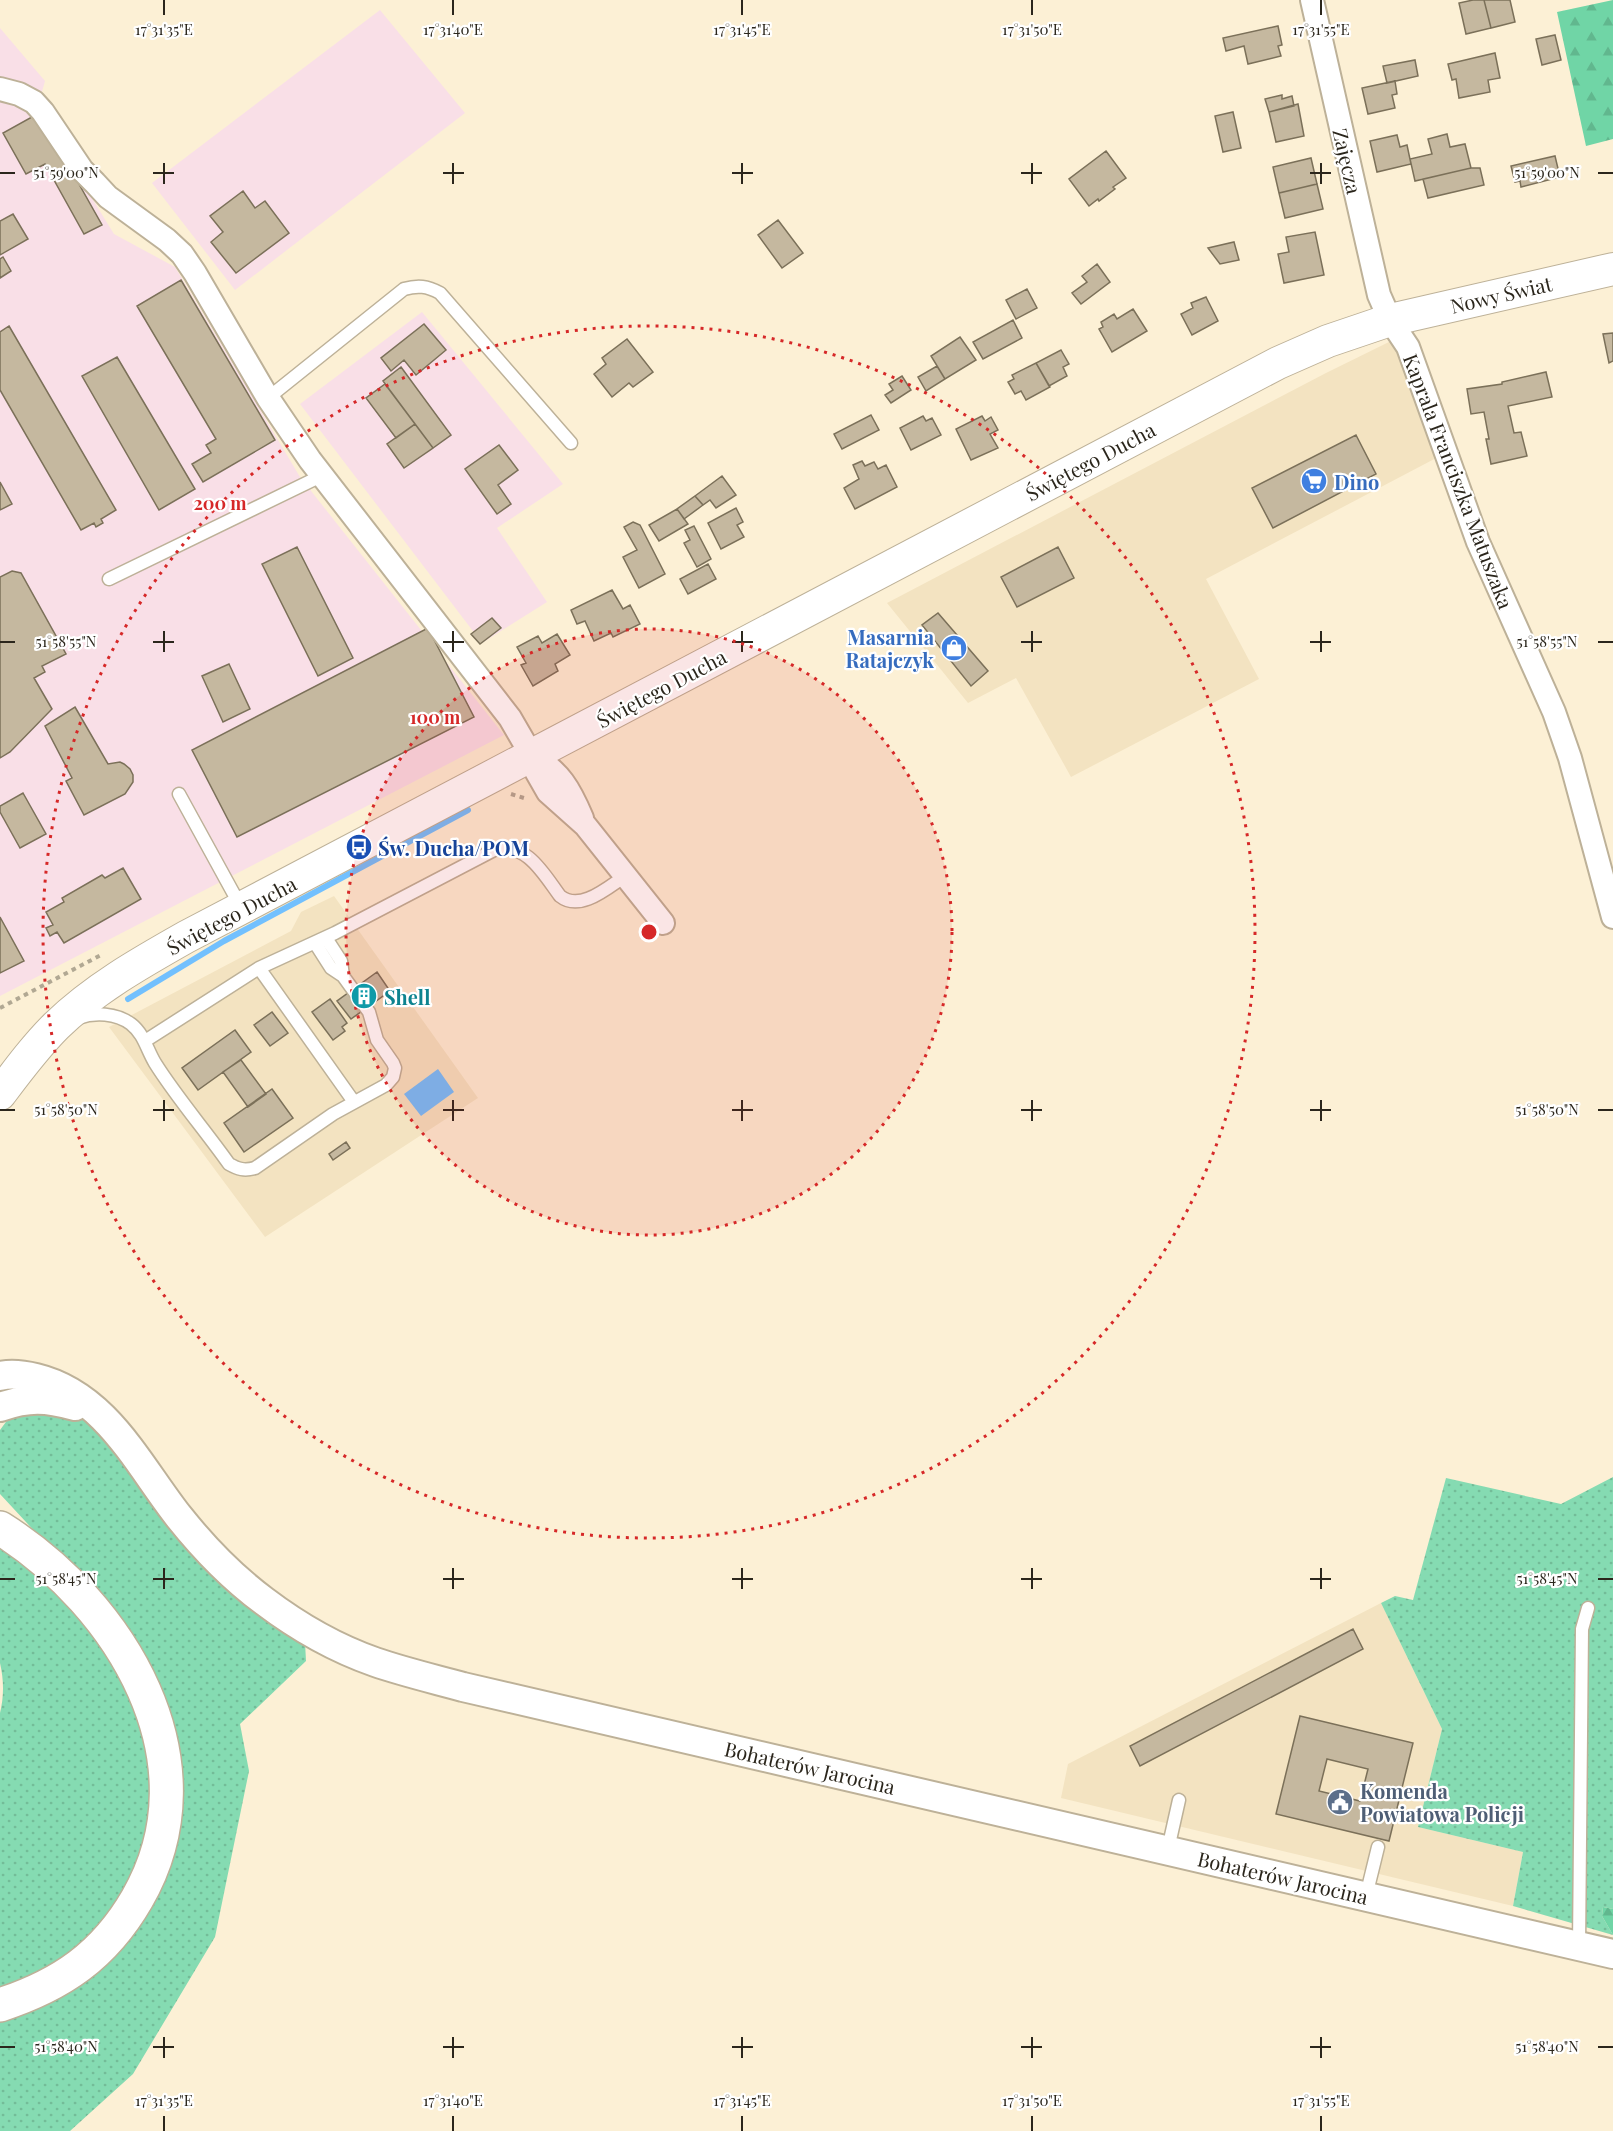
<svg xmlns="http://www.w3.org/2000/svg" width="1613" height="2131" font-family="'Playfair Display',serif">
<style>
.built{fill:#f3e3c1}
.industrial{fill:#f9dfe7}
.grass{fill:url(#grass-dots)}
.forest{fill:url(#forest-firs)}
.water{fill:#72c0fe}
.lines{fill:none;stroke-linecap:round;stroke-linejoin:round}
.stream{stroke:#72c0fe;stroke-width:6}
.building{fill:#c5b89f;stroke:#7b7059;stroke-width:1.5;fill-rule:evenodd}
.service-casing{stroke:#bdb198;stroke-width:15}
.minor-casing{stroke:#bdb198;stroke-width:26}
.tertiary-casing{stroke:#bdb198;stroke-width:32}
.secondary-casing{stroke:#bdb198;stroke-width:34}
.motorway-casing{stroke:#bdb198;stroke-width:36}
.path{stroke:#b1a893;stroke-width:4;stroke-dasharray:4.5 4.5;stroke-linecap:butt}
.service{stroke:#fff;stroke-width:12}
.minor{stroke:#fff;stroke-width:22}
.tertiary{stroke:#fff;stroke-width:28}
.secondary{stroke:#fff;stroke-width:32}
.motorway{stroke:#fff;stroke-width:33}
.ticks{fill:none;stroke:#2b261c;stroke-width:2}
.ring{fill:none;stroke:#d62828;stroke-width:3;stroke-dasharray:3 6}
.labels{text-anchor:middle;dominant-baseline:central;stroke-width:4.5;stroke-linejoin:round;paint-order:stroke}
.street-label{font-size:20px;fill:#2b261c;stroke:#fff}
.shop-label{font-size:20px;font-weight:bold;fill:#366cbe;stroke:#fff;text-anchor:start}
.transit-label{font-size:20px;font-weight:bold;fill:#164399;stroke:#fff;text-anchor:start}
.culture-label{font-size:20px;font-weight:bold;fill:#0d838f;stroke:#fff;text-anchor:start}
.service-label{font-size:20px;font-weight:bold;fill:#4e5e75;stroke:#fff;text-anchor:start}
.ticks-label{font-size:15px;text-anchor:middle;fill:#2b261c;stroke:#fff;stroke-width:4.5;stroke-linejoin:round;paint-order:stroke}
.centre{fill:#d62828;stroke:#fff;stroke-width:3}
.ring-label{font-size:18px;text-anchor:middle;font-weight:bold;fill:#d62828;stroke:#fff;stroke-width:4.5;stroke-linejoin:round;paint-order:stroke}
</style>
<defs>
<pattern id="grass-dots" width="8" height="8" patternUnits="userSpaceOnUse" patternTransform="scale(1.5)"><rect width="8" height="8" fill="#85dbb2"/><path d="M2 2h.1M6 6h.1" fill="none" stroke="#73bc98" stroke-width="1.8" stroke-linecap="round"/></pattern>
<pattern id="forest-firs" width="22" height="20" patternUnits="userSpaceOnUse" patternTransform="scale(1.5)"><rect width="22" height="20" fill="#70d5a6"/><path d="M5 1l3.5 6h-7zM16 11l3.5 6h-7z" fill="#61b78e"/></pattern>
</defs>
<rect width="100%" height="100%" fill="#fcf0d5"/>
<!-- built -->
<path class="built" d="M1393,340L1440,456L1206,579L1259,679L1071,777L1016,678L968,703L887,603L1326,373Z
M334,896L478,1098L265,1237L109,1027L291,931L301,912Z
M1381,1603L1442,1729L1418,1827L1523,1852L1513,1906L1061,1798L1068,1764Z"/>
<!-- industrial -->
<path class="industrial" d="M380,10L465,113L235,290L152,183Z
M0,28L45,81L37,109L114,234L175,267L300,477L504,735L0,996Z
M422,312L563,484L497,528L547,602L482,643L300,404Z"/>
<!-- grass -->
<path class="grass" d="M14,1411L81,1413L305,1642L306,1661L240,1724L249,1771L215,1937L133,2074L70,2131H0V2018L85,1975L177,1783L64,1563L0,1494V1430Z
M1613,1477V1909L1603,1907L1602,1916L1613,1935L1513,1906L1523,1852L1418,1827L1442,1729L1381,1603L1395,1596L1413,1600L1446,1478L1561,1504Z
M0,1536L57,1594L103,1647L129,1685L154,1774L146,1852L95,1939L0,1996V1713C4,1696 4,1681 0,1663Z"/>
<!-- forest -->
<path class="forest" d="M1613,0V139L1586,146L1557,12Z
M1603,1907L1613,1909V1935L1602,1916Z"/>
<!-- water -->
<path class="water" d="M438,1069L454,1092L421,1116L404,1094Z"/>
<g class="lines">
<!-- stream -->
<path class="stream" d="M128,999L224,941L468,810"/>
</g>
<!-- building -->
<path class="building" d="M1473,0H1484L1491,28L1466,34L1459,3Z
M1484,0H1510L1515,22L1491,28Z
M1278,26L1282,45L1278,46L1281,56L1248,64L1244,46L1226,51L1223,38Z
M1555,35L1561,60L1542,65L1536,39Z
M1495,53L1500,78L1488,80L1490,92L1459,98L1456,79L1452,80L1448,64Z
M1415,60L1418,76L1387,83L1383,66Z
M1395,81L1397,94L1392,95L1395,108L1368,114L1362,88Z
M1282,95V99L1292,96L1294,106L1269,112L1265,99Z
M1298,104L1304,136L1276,142L1269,112Z
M1233,112L1241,148L1223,152L1215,116Z
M39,113L102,225L84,234L45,164L26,174L3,133Z
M1447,134L1450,147L1465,144L1471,168L1415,181L1410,159L1432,154L1428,139Z
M1397,135L1400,147L1407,145L1411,164L1377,172L1370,141Z
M1106,151L1126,178L1113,187L1115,189L1099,201L1098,199L1089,206L1069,179Z
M1555,156L1560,177L1521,187L1520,181L1515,182L1511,166Z
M1311,158L1317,184L1279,193L1273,167Z
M1471,168H1480L1484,185L1428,198L1423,179Z
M1317,184L1323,209L1285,218L1279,193Z
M243,191L255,208L265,201L289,233L236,273L211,242L223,232L210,216Z
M13,214L28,239L0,255V221Z
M778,220L803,253L782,268L758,235Z
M1315,232L1324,275L1284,283L1278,254L1289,252L1286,237Z
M1234,242L1239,260L1220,264L1208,248Z
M3,257L11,271L0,278V259Z
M1097,264L1110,282L1081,304L1072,293L1087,282L1082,276Z
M181,280L275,440L203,482L192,464L211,453L206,445L216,439L137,306Z
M1027,289L1037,308L1016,319L1006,300Z
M1206,297L1218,321L1192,335L1181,314L1193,308L1191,303Z
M1133,309L1147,331L1112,352L1099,329L1103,327L1101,322L1114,314L1117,319Z
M1013,320L1022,338L983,359L973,342Z
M424,324L446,350L416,375L404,360L391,371L381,358Z
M9,326L116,510L101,519L103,523L96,527L94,523L81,530L0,390V332Z
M1613,333V361L1609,363L1603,334Z
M960,337L976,360L945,379L931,356Z
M627,339L653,372L633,387L629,383L612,397L594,374L606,364L602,358Z
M1061,350L1069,364L1063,367L1067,376L1049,386L1036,363Z
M117,357L195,489L159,510L82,376Z
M1036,363L1050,387L1026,400L1021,391L1015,394L1008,382L1014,379L1012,375Z
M937,366L945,379L926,391L918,377Z
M401,367L451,435L433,448L383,381Z
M1546,372L1552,397L1508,406L1514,433L1521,432L1527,456L1491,464L1486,439H1489L1484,412L1471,414L1467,389L1502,384V382Z
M902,376L911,390L891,403L885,395L893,390L889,384Z
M385,384L415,424L396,438L366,398Z
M871,415L879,430L842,449L834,434Z
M923,416L926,421L932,418L941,435L911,450L900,428Z
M982,416L985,421L991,417L998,430L990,434L998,448L971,460L956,429Z
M415,424L433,448L404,468L387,444Z
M1356,435L1376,474L1273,528L1252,488Z
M499,445L518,470L498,485L511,504L497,514L465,469Z
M862,461L865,466L874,462L878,469L886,465L897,487L855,509L844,488L859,479L853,465Z
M722,476L736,495L716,508L710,500L703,505L695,496Z
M0,482L12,504L0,510Z
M695,496L703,505L684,519L677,509Z
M736,508L743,522L737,525L744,537L721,549L708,523Z
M677,509L688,524L659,541L649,525Z
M633,522L640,525L665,574L639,588L623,557L637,550L624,527Z
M694,526L711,559L697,567L684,543L690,540L685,530Z
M297,547L353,658L318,676L262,564Z
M1058,547L1074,578L1017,607L1001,577Z
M708,564L716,579L688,594L680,579Z
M12,571L21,573L66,654L42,666L45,672L34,678L52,709L10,752L0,758V577Z
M612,590L623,609L630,605L640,624L613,637L611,633L594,641L585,621L577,624L571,610Z
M938,613L988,671L971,686L922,625Z
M492,618L501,628L480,644L471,634Z
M428,628L474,717L237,837L192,750Z
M557,634L570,655L555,664L558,671L533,686L521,665L526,663L517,647L538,636L542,643Z
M229,664L250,709L223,722L202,676Z
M75,707L108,764L120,762L124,764L130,769L133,775V782L125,794L84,815L66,781L72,778L45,726Z
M23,793L46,834L20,848L0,812V806Z
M123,868L141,899L64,943L57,932L50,936L46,928L53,925L46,912L64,902L62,898L102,875L105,878Z
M0,917L24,961L0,973Z
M377,972L390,991L351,1019L337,1001Z
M330,999L347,1023L342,1027L345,1031L333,1040L312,1012Z
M272,1012L288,1033L270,1046L254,1025Z
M235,1030L251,1052L198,1090L182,1068Z
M241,1060L266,1094L248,1107L223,1072Z
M272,1089L293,1118L244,1152L224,1123Z
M346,1142L350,1148L333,1160L329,1154Z
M1353,1629L1363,1649L1140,1766L1130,1746Z
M1300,1716L1413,1743L1389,1841L1276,1814ZM1327,1759L1368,1769L1360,1801L1319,1791Z"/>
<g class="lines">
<defs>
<path id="service" d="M268,398L404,289C418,285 427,286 440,293L571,443
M109,579L321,476
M179,794L241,907
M326,938L341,961L343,976
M259,968L354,1102
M78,1018C95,1012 116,1013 131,1024C144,1034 147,1050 155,1063C177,1098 205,1130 229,1164C238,1169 244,1171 255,1168L333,1114L386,1085L393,1077L395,1068L393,1063L377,1040L369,1012L343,976L331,968L315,943
M145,1041L259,968L335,933L494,850C526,841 543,873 560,896C580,912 607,888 625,876
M1168,1849L1179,1800
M1366,1896L1378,1847
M1579,1946L1582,1629L1588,1608"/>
<path id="minor" d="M1312,0L1379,295L1390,320L1408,347L1478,542L1554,712L1570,758L1613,917
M0,89L19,94L34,102L43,112L82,170L95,183L108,197L167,240L182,254L195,273L268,398L310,460L510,718L532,756L536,771L548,792L585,825L663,923
M532,756C560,771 570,790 582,818"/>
<path id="tertiary" d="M0,1376C12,1373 24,1375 36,1378C106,1395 138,1465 179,1517C203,1547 233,1578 264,1601C297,1626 335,1648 375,1662C404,1672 434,1679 463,1687L1613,1954
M0,1407C29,1397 46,1398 75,1406"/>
<path id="secondary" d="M0,1094C18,1070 35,1047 56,1026C94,989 140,963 186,937L1278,363L1328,341L1390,320L1613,269"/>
<path id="motorway" d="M0,1528C121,1604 217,1761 137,1899C104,1956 61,1985 0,2005"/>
</defs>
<!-- service casing -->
<use href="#service" class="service-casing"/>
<!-- minor casing -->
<use href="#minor" class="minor-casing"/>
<!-- tertiary casing -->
<use href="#tertiary" class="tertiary-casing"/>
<!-- secondary casing -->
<use href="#secondary" class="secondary-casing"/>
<!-- motorway casing -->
<use href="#motorway" class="motorway-casing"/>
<!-- path -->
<path class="path" d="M511,794L524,798L527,797
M0,1008L101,955"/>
<!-- service -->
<use href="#service" class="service"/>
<!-- minor -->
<use href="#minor" class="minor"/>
<!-- tertiary -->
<use href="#tertiary" class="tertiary"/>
<!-- secondary -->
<use href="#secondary" class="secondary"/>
<!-- motorway -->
<use href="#motorway" class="motorway"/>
</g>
<!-- ticks -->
<path class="ticks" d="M164,0V15M453,0V15M742,0V15M1032,0V15M1321,0V15M164,163V184M453,163V184M742,163V184M1032,163V184M1321,163V184M0,173H15M153,173H174M443,173H464M732,173H753M1021,173H1042M1310,173H1331M1598,173H1613M164,631V652M453,631V652M742,631V652M1032,631V652M1321,631V652M0,642H15M153,642H174M443,642H464M732,642H753M1021,642H1042M1310,642H1331M1598,642H1613M164,1100V1121M453,1100V1121M742,1100V1121M1032,1100V1121M1321,1100V1121M0,1110H15M153,1110H174M443,1110H464M732,1110H753M1021,1110H1042M1310,1110H1331M1598,1110H1613M164,1568V1589M453,1568V1589M742,1568V1589M1032,1568V1589M1321,1568V1589M0,1579H15M153,1579H174M443,1579H464M732,1579H753M1021,1579H1042M1310,1579H1331M1598,1579H1613M164,2037V2058M453,2037V2058M742,2037V2058M1032,2037V2058M1321,2037V2058M0,2047H15M153,2047H174M443,2047H464M732,2047H753M1021,2047H1042M1310,2047H1331M1598,2047H1613M164,2116V2131M453,2116V2131M742,2116V2131M1032,2116V2131M1321,2116V2131"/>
<!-- distance rings -->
<circle cx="649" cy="932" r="303" fill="#d62828" fill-opacity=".12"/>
<g class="ring">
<circle cx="649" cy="932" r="303"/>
<circle cx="649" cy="932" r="606"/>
</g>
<!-- icons -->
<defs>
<symbol id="supermarket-disc" viewBox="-11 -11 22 22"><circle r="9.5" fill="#3f7fe0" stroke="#fff"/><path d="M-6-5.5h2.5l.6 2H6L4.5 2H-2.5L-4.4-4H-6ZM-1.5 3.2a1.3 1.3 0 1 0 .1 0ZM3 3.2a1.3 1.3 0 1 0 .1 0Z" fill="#fff"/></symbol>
<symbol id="shop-disc" viewBox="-11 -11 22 22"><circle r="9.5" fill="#3f7fe0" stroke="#fff"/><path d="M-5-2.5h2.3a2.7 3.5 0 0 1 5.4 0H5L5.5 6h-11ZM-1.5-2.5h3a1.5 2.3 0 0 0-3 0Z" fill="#fff"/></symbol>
<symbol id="bus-disc" viewBox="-11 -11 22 22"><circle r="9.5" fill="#1a4fb4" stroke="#fff"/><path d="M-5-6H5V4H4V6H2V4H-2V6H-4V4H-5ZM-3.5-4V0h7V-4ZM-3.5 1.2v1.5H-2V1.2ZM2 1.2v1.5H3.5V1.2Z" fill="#fff"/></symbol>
<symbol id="building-disc" viewBox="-11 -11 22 22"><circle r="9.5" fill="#0f9aa8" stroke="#fff"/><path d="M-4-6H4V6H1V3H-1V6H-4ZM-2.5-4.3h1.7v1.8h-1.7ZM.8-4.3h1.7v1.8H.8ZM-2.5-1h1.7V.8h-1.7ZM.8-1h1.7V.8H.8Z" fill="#fff"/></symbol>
<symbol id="civic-disc" viewBox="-11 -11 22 22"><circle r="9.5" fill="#5c6f8a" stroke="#fff"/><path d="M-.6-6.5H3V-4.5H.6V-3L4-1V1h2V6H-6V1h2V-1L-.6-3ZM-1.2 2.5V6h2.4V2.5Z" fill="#fff"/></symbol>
</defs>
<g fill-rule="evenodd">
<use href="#supermarket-disc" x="1299" y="466" width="30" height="30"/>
<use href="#shop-disc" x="939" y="633" width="30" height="30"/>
<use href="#bus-disc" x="344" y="832" width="30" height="30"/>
<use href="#building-disc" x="349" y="981" width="30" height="30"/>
<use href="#civic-disc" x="1325" y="1787" width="30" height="30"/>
</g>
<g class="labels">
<!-- street labels -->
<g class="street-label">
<text transform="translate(1348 161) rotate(77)">Zajęcza</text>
<text transform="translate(1501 294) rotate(-13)">Nowy Świat</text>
<text transform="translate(1090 461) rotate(-28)">Świętego Ducha</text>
<text transform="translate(1459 481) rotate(69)">Kaprala Franciszka Matuszaka</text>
<text transform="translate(661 688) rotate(-28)">Świętego Ducha</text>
<text transform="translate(231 915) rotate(-28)">Świętego Ducha</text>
<text transform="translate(810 1767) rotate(13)">Bohaterów Jarocina</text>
<text transform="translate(1283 1877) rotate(13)">Bohaterów Jarocina</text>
</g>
<!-- shop labels -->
<g class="shop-label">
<text x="1334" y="481">Dino</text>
<text x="934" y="636" text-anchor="end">Masarnia<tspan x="934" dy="23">Ratajczyk</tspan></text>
</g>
<!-- transit labels -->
<g class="transit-label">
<text x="378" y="847">Św. Ducha/POM</text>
</g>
<!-- culture labels -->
<g class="culture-label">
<text x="384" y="996">Shell</text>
</g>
<!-- service labels -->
<g class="service-label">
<text x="1360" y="1790">Komenda<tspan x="1360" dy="23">Powiatowa Policji</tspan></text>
</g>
</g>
<g class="ticks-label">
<text x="164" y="35">17°31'35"E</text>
<text x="453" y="35">17°31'40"E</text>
<text x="742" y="35">17°31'45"E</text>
<text x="1032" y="35">17°31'50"E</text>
<text x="1321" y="35">17°31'55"E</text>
<text x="66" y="178">51°59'00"N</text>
<text x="1547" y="178">51°59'00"N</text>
<text x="66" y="647">51°58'55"N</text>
<text x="1547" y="647">51°58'55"N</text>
<text x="66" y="1115">51°58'50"N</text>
<text x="1547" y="1115">51°58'50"N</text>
<text x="66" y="1584">51°58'45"N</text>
<text x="1547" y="1584">51°58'45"N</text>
<text x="66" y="2052">51°58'40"N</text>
<text x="1547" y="2052">51°58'40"N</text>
<text x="164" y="2106">17°31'35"E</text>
<text x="453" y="2106">17°31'40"E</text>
<text x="742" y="2106">17°31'45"E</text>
<text x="1032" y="2106">17°31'50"E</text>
<text x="1321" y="2106">17°31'55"E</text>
</g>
<circle cx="649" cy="932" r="9" class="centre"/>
<g class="ring-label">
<text x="220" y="510">200 m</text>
<text x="435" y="724">100 m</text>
</g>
</svg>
